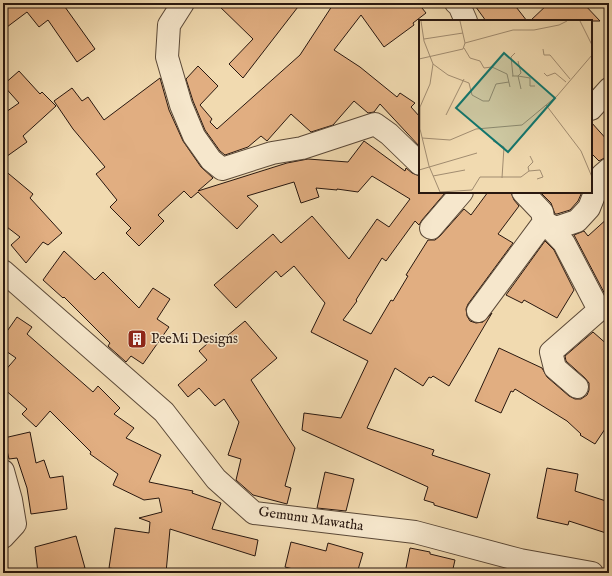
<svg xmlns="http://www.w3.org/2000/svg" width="612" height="576" font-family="'IM FELL English',serif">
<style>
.building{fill:#e1ae81;stroke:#28170f}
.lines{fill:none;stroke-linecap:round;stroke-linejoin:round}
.minor-casing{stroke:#5a4837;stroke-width:24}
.minor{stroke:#f6e7cc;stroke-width:22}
.labels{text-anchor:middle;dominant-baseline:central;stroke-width:3;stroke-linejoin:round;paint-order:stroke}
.poi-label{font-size:14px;fill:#28170f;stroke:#f6e7cc;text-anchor:start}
.street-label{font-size:14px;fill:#28170f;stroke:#f6e7cc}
.inset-road{fill:none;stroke:#a18c70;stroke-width:1}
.view{fill:#0f766e;fill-opacity:0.15;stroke:#0f766e;stroke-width:2}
.inset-edge{fill:none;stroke:#28170f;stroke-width:2}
</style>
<rect width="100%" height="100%" fill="#f1dab0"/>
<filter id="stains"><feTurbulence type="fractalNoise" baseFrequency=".005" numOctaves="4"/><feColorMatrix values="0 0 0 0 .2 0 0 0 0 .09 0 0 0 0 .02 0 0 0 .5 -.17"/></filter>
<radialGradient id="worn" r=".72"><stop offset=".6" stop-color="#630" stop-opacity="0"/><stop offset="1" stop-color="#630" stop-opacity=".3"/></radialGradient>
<!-- building -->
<path class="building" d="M3,3H70L65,7L95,49L77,62L48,20L39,27L27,12L3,30Z
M216,3H301L243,78L229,64L253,39Z
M334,3H418L426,13L413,23L414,25L384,47L361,15L334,50L360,67L397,97L400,93L415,103L411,107L420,117V147L380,104L374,112L368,113L354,101L333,125L311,132L291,114L267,141L261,136L248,147L225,155L220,151L205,130L193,101L186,79L198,66L218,86L200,105L212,119L210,122L217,129L300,55Z
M473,3H513L527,21H486Z
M549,3H583L600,21H530Z
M19,71L40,94L42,92L56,106L23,136L27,142L3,159V114L19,103L3,85Z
M160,78L169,110L183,141L201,167L213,178L198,191L287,163L308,159L348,162L364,141L405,171L406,168L412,173L420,176V192L445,193L422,220L419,225L415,221L386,261L382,258L356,300L357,301L343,320L371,334L391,300L393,301L408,276L406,275L428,240H435L440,236L464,209L471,215L488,192H511L514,200L519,206L498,234L513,243L468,304L466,309L467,316L470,321L476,323L483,322L492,313L449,386L433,376L431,378L429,377L423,386L395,368L376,408L367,428L434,450L432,455L490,474L477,518L434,505V503L424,500L428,487L302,430L304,413L341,418L368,361L311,332L325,303L294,266L281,277L276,271L236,308L214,285L273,234L281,243L312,216L349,259L377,219L389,227L410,199L372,176L358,192L337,189V190L316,188L319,197L301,203L294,182L247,196L258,206L237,229L198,192L191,198L184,191L158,215L164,221L139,246L126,233L131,228L110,207L117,200L96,174L105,167L73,129L54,101L72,88L82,101L88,97L104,120Z
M591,122L609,142V157H606L599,161L591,153Z
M3,169L33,194L30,198L62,233L48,245L43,242L26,263L11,245L20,237L3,224Z
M540,192H582L578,201L570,210L557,214H555L551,203Z
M609,217V302L574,235L584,231L588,236Z
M545,241L554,250L574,290L557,318L524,300L522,303L506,295Z
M64,251L95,280L103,272L139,308L153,288L170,299L157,319L169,327L143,364L131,356L126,362L108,346L110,343L64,297L63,298L43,280Z
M17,317L32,327L27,334L93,392L98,386L120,408L114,414L134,428L126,438L161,455L149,482L193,491L192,493L221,503L212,529L258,540L255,556L170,529L166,573H142L109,568L115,528L149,533L150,522L139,518L162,512L159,498L144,500L113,485L118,474L90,454L91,452L50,411L36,427L22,414L27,409L3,388V373L16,358L3,349V337Z
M245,321L277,358L251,380L295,448L285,486L291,488L287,504L253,495L236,480L241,459L228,455L239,422L224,399L215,406L199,388L188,397L178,385L207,360L199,351L216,336L221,341Z
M593,332L609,346V423L595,444L580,435L581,434L567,421L515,389L513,392L511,391L501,413L475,401L499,348L542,368L547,377L569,396L575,399H581L587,395L589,390V383L585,378L566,361L565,356Z
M30,432L36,463L44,460L50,478L63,476L67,509L31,514L27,488L17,458L9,459L4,438Z
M547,468L578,474L575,491L609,502V523L606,533L569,521L568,525L537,518Z
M325,472L354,479L346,511L317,508Z
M76,536L85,568L66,573H38L35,547Z
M291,542L326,551L328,543L363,553L357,573H349L337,570L336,573H292L293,569L285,567Z
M410,548L430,552V554L455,560L452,573H405Z"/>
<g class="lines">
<defs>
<path id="minor" d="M183,3L169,25L167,57L181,105L194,136L211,160L222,169L272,153L302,148L375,124L389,134L420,164
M456,3L459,5L466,21
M591,109L609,89
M544,222L564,243L599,310L551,352L555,368L577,387
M544,222L556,228L577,221L589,208L602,175L609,169
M431,228L462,192
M3,271L164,412L216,479L254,513L415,532L520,560L592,573
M478,311L544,222L542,212L523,192
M3,471L11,500L15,524L3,537"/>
</defs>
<!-- minor casing -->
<use href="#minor" class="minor-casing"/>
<!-- minor -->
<use href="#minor" class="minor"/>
</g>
<!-- icons -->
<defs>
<symbol id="building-square" viewBox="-11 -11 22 22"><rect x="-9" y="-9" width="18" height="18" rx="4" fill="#8f2418" stroke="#f6e7cc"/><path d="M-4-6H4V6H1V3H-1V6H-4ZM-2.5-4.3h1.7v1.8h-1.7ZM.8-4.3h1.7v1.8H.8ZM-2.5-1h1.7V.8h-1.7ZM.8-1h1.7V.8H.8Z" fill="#fff"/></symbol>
</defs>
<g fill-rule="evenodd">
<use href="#building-square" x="126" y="328" width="22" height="22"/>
</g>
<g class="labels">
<!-- poi labels -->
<g class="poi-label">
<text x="151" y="339">PeeMi Designs</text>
</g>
<!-- street labels -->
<g class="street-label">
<text transform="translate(311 519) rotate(8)">Gemunu Mawatha</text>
</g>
</g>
<!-- overview -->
<g transform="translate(419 20)">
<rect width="173" height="173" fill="#f1dab0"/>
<path class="inset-road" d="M2,1L5,21L14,44L11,64L1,87V109L10,146L21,172M161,1L173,25M5,19L44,13M46,23L94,10H115L140,5L148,1M45,28L51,38L61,41L65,48L73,47L88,54L91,67M124,29L125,35H131L151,59M0,39L44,29L46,23L41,1M99,41L102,53L99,56L111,58V66H116M14,44L29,55L50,63L53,75L64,81H70L77,64L90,62M125,53L128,56L136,53L147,62M93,56H99L102,69M94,56L92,37L96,33M127,85L162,131L173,157M27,95L45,59M3,118L31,120L57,109L103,105L138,76L173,35M74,121L85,127L83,158M0,150L58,133M110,151L121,150L124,157L118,159M14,156L46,150M21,172L53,170L61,157H102L110,151L109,147L114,142L111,136"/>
<path class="view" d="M85,33L136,78L89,132L37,88Z"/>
<rect width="173" height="173" class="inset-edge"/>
</g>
<!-- margin -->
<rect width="612" height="576" fill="none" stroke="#f1dab0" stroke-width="16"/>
<rect x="4" y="4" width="604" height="568" fill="none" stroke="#28170f" stroke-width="2"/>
<rect x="8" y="8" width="596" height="560" fill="none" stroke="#28170f"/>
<rect width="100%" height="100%" filter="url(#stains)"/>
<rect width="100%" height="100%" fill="url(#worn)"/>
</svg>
